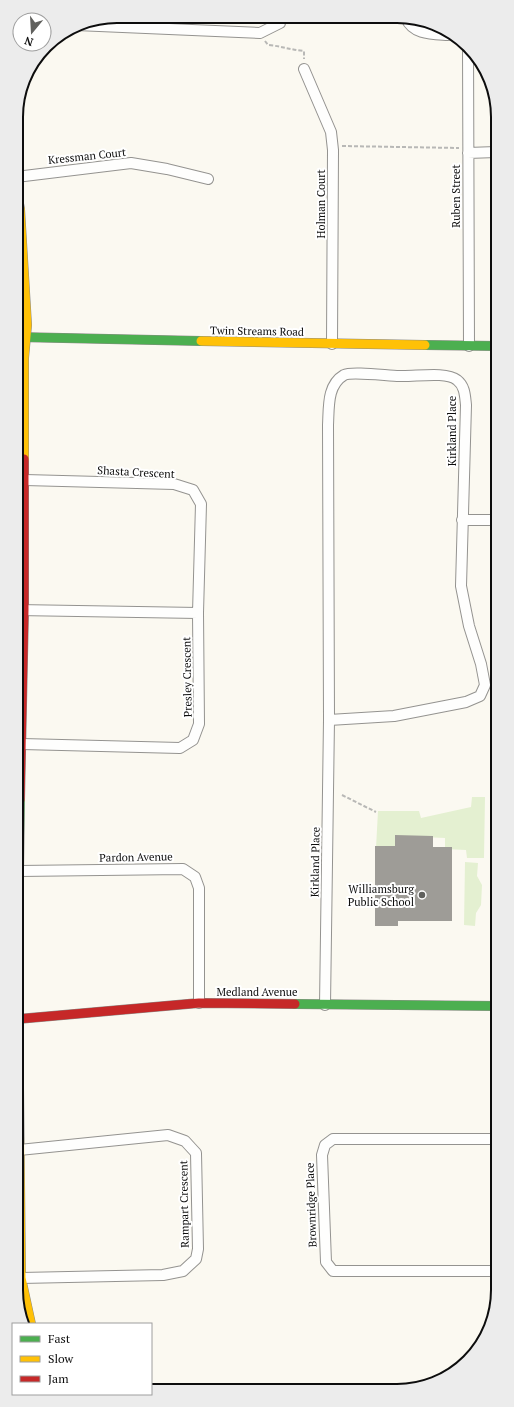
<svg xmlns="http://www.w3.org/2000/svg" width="514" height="1407" font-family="'PT Serif',serif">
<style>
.green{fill:#e4f0d1}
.building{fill:#9e9c97}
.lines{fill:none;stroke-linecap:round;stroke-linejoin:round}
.street-casing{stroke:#949390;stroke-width:12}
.fast-casing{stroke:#8b8a86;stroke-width:10}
.slow-casing{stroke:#8b8a86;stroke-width:10}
.jam-casing{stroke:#8b8a86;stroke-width:10}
.path{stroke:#b8b8b6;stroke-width:2;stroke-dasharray:4 2;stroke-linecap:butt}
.street{stroke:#fefefd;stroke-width:10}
.fast{stroke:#4caf50;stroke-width:9}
.slow{stroke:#ffc107;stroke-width:9}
.jam{stroke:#c62828;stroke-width:9}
.poi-dot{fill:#60605d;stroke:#fff;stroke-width:1.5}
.labels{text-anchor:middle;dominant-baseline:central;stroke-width:4;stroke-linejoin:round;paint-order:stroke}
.street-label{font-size:11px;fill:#0d0d0d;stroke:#fff}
.poi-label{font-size:11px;fill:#0d0d0d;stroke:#fff;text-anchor:end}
.rim{fill:none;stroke:#0d0d0d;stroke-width:2}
</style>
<rect width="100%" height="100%" fill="#fbf9f1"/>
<!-- green -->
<path class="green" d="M472,797H485L484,858H467L466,850L445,849V838L400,836L399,849L376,848L378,811H419L421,818L471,807Z
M465,862L478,863L477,876L482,885L481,905L476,913L475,926L464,925Z"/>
<!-- building -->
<path class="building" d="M395,835L433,836V847H452V921H398V926H375V846H395Z"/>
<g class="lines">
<defs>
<path id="street" d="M406,18C413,35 433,34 448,35
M76,25L260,33L280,23V17
M468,45L469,346
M304,69L331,132L333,150L332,344
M468,153L496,152
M16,177L131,163L167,169L208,179
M462,520H497
M17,610L198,613
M22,744L180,748L193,740L199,724L198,613L201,504L193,490L174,484L25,480
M19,871L183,869L195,877L199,888V1003
M325,1005L329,720L328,425C329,407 327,385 344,375C352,371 389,376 399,376C414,377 446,371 457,380C465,386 465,396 466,405L461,586L469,626L481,664L485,685L480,696L466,702L394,716L329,720
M498,1139H333L325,1145L322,1155L326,1262L333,1271H498
M19,1150L168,1135L185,1141L196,1153L198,1249L196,1259L183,1271L163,1275L21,1278"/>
<path id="fast" d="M17,337L201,341
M425,345L496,346
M295,1004L497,1006
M19,1088V871L20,800"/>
<path id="slow" d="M16,188L20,209L27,325L24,358V459
M201,341L425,345
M19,1088L21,1278L31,1324"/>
<path id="jam" d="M20,800L24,610V459
M18,1019L199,1003L295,1004"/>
</defs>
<!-- street casing -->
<use href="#street" class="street-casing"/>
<!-- fast casing -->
<use href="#fast" class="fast-casing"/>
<!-- slow casing -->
<use href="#slow" class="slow-casing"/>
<!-- jam casing -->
<use href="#jam" class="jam-casing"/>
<!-- path -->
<path class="path" d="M265,41L268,45C281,46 291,50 304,51V59
M342,146L459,148
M342,795L376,812"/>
<!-- street -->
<use href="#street" class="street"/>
<!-- fast -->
<use href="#fast" class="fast"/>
<!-- slow -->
<use href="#slow" class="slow"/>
<!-- jam -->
<use href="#jam" class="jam"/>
</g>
<!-- markers -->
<circle class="poi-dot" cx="422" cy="895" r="4"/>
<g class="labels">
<!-- street labels -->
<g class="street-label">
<text transform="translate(87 156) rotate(-6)">Kressman Court</text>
<text transform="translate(456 196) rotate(-90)">Ruben Street</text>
<text transform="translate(321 204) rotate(-90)">Holman Court</text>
<text transform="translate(257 331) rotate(1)">Twin Streams Road</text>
<text transform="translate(452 431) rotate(-90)">Kirkland Place</text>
<text transform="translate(136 472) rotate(3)">Shasta Crescent</text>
<text transform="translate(187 677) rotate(-91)">Presley Crescent</text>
<text transform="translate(136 857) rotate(-1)">Pardon Avenue</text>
<text transform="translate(315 862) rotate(-89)">Kirkland Place</text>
<text x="257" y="992">Medland Avenue</text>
<text transform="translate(184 1204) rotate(-91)">Rampart Crescent</text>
<text transform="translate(311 1205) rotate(-92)">Brownridge Place</text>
</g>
<!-- poi labels -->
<g class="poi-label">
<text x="414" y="889">Williamsburg<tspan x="414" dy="13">Public School</tspan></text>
</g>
</g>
<!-- crop -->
<path d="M0 0H514V1407H0ZM117 23H397A94 94 0 0 1 491 117V1290A94 94 0 0 1 397 1384H117A94 94 0 0 1 23 1290V117A94 94 0 0 1 117 23Z" fill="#ececec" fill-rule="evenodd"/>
<path class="rim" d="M117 23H397A94 94 0 0 1 491 117V1290A94 94 0 0 1 397 1384H117A94 94 0 0 1 23 1290V117A94 94 0 0 1 117 23Z"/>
<!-- legend -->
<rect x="12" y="1323" width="140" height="72" fill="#ffffff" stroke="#9e9e9e"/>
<rect x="20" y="1336" width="20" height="6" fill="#4caf50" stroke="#9e9e9e"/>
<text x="48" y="1343" font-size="12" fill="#0d0d0d">Fast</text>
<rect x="20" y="1356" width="20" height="6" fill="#ffc107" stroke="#9e9e9e"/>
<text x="48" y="1363" font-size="12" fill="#0d0d0d">Slow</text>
<rect x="20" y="1376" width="20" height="6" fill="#c62828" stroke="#9e9e9e"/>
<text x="48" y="1383" font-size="12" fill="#0d0d0d">Jam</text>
<!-- north arrow -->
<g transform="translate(32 32) rotate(198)"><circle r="19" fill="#ffffff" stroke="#9e9e9e"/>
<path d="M0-3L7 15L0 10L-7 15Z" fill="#60605d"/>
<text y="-6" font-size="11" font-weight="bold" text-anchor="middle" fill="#0d0d0d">N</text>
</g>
</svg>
